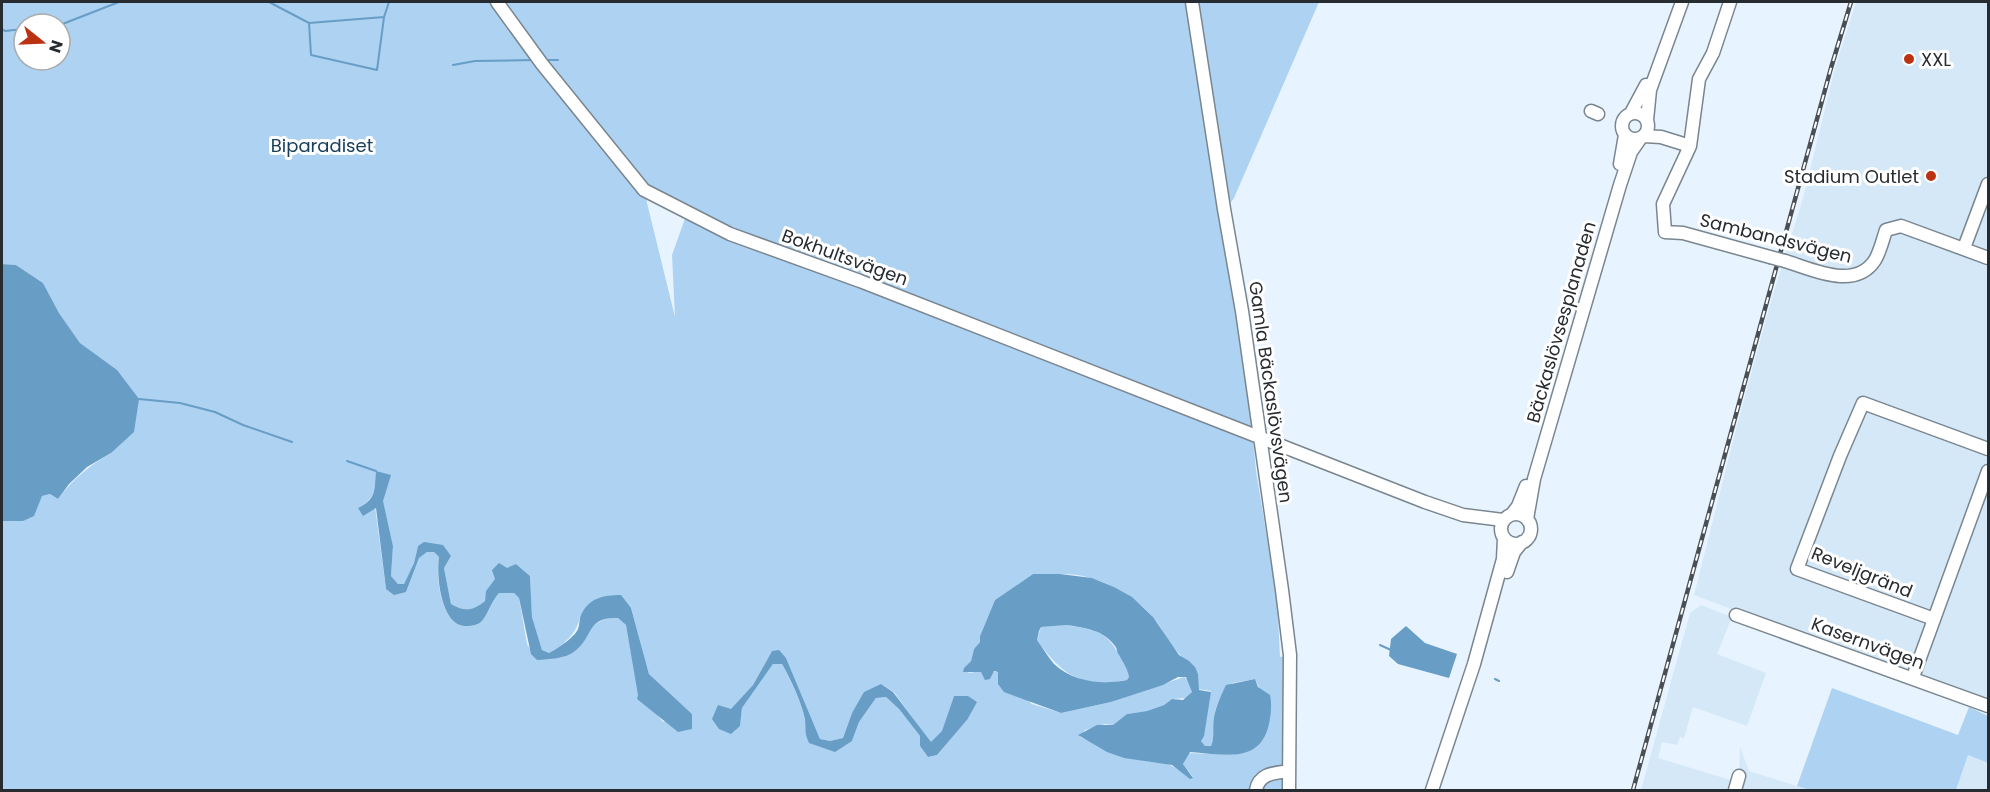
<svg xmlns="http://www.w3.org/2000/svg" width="1990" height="792" font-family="Poppins,sans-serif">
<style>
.built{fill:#d4e8f8}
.green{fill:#aed2f1;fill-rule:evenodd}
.water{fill:#689dc6;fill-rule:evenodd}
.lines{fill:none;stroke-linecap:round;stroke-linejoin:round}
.stream{stroke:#689dc6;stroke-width:2}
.minor-casing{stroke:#7a868f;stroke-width:15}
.minor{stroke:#fff;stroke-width:12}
.rail-casing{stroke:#494f54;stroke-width:4.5}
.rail{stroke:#fff;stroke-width:2;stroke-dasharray:7;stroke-linecap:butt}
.minor-bridge-casing{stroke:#7a868f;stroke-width:15;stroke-linecap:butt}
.minor-bridge{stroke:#fff;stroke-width:12}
.poi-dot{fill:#bb3112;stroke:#fff;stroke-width:2}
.labels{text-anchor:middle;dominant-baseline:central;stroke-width:6;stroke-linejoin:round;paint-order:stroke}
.poi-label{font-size:18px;fill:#272c30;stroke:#fff;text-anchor:start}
.park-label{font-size:18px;fill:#18405d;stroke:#fff}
.street-label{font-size:18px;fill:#272c30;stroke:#fff}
</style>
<rect width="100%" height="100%" fill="#e7f4ff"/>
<!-- built -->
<path class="built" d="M1856,2H1988V706L1694,595L1737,425L1771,301L1803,198L1835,68Z
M1701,605L1732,617L1717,654L1766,673L1747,726L1693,707L1684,738L1680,737L1677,745L1662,742L1658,758L1734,781L1739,776L1740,747L1749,771L1810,790H1641L1690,613Z
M1968,755L1988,763V790H1956Z"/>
<!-- green -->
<path class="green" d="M2,2H1319L1234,198L1219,217L1232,281L1251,416L1256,471L1277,598L1280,657L1290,655L1284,790H2V521H23L42,496L50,494L58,499C73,479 89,466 111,453L116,370L80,343L59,313L43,283L16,265L2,264ZM24,24H60V60H24ZM646,192L687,213L672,255L675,317L647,203ZM376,472L393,546L391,576L398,584H404L414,563L418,546L451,556L444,568L451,604C465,612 472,611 485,601C487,582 501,575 516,564L530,576L532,617L542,650L549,653C564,645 577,633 580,617L631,608L649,674L692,714L663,722L656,713L637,699L639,695L626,625L618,618C593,617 588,633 575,651L537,660L527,644L519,598L514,593H499C491,602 488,615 482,621C477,626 470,626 464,626C441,624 435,576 439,557L434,552H427L419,558L406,592L386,589L375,507L358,508C376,498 374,491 376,472ZM1033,574C1043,575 1051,575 1061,574C1094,573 1130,592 1151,615C1160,624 1166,639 1175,649C1188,666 1200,663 1198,689L1211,691L1201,741L1205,746H1211C1214,741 1213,734 1213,727C1214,707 1219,698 1232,683L1255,679L1260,689L1234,755L1188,753L1183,764L1193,777L1166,763L1151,762L1127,757L1080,737L1085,730L1105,724L1113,725L1127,714L1147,711L1164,705L1172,699L1186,698L1192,692C1192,687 1188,678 1184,677L1111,702L1061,713L1032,704L999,675L998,672H992L990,679L981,671L969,673L965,668L971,661L974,649L980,642V636L995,600ZM772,651L786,658L820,739L830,741L843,738L852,713L881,684L894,692L931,743L942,732L954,696L967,720L937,755L928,757L920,746V736L899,709L886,697L876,698L859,722L852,741L809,743C804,733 806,730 805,719C802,703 790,679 782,664H773L742,708L740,726L718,705L731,710L753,685Z
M1067,625C1094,630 1106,630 1119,655C1123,663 1127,667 1129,677L1127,680C1081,688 1063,676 1037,640L1041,627Z
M1832,688L1958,735L1969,707L1988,716V763L1968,755L1956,790H1810L1797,786Z"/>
<!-- water -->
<path class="water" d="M2,264L16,265L43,283L59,313L80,343L117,370L139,399L134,432L111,453L87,467L69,484L58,499L50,494L42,496L34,516L23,521H2Z
M376,471L391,475L383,501L393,546L391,576L398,584H404L414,563L418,546L424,542L443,545L451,556L444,568L451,604C465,612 472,611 485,601L486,591L495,579L492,570L499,563L507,568L516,564L530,576L532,617L542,650L549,653C558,648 574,638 578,629C580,624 579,619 581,615C589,598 603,595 621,595L631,608L649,674L692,714V729L678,732L637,699L638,695L626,625L618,618C586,617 594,636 575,651C565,659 549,659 537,660L531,654L519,598L514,593H499C491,602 488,614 482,621C477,626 470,626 464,626C441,624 436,576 439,557L434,552H427L419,558L406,592L394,595L386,589L376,508L363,516L358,508C377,499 374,490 376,471Z
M1033,574H1060L1092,578L1114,587L1132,597L1153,617L1179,655L1189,661L1195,667L1198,674L1199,690L1211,692L1204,736L1201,741L1205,746H1211C1215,738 1212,727 1214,717C1216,706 1221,696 1226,685L1255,679L1258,687L1270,695C1272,705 1271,714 1269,724C1260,765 1222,754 1190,752L1183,764L1193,778L1190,779L1172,765L1124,758L1107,752L1078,735L1097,725H1113L1127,714L1147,711L1164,705L1172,699L1183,700L1192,692L1186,677H1178L1163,685L1111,702L1061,713L1004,692L998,684V672L994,671L990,679L985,680L981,672H963L964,668L971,661L974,649L980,642V636L995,600ZM1067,625C1085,628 1104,630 1115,646C1118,650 1116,651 1119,655C1123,663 1127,667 1129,677L1127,680C1102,685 1073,682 1054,664C1048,657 1043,648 1037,640L1039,631L1041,627Z
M1406,626L1425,643L1457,654L1449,678L1398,664L1389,656L1391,639Z
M779,650L786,658L820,739L830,741L843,738L852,713L864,692L881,684L893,692L931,742L942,731L954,696H968L977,702L967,720L937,755L928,757L920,746V736L899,709L886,697L876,698L859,722L852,741L835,752L809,743C804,733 806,730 805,719C802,703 790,678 782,664H773L742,708L740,726L731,734L719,729L712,719L718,705L731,709L753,685L772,651Z"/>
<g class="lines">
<!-- stream -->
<path class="stream" d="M269,2L309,23L384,17L389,2
M309,23L311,55L377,70L384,17
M60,25L119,2
M2,29L5,31L24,29
M546,60H558
M453,65L475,61L534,60
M139,399L180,403L215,412L243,425L292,442
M347,461L376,471
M1380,645L1391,650
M1495,679L1499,681"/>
<defs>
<path id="minor" d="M497,2L542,64L644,190L730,234L860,281L1425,502L1463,515L1503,520
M1192,2L1224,209L1242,311L1282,590L1290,655L1289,790
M1730,2L1713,53L1699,79L1690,146L1663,204L1665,232L1683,233L1770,257
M1591,111L1598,114
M1622 126a13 13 0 1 1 26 0a13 13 0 1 1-26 0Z
M1631,113L1646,85
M1647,120L1650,90L1682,2
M1644,136L1661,137L1690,146
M1620,164L1625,135
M1964,248L1988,184
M1785,261C1812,269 1855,291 1875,260C1880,252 1883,239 1886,230L1901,226L1988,258
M1512,514L1518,506L1526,486
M1501 529a15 15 0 1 1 30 0a15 15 0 1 1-30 0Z
M1527,519L1534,479L1620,185L1631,152L1640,139
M1507,572L1514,552L1522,542
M1736,615L1988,706
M1934,619L1797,569L1840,456L1863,403L1988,449
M1913,677L1988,471
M1256,790C1259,773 1275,773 1289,771
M1432,790L1474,664L1503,559L1504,538
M1735,790L1739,776"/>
</defs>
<!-- minor casing -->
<use href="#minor" class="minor-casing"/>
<!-- minor -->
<use href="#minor" class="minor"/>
<defs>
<path id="rail" d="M1633,790L1831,68L1851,2"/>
</defs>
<!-- rail casing -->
<use href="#rail" class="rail-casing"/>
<!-- rail -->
<use href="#rail" class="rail"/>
<defs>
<path id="minor-bridge" d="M1770,257L1785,261"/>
</defs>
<!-- minor-bridge casing -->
<use href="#minor-bridge" class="minor-bridge-casing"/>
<!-- minor-bridge -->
<use href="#minor-bridge" class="minor-bridge"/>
</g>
<!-- markers -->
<g class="poi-dot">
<circle cx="1909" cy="59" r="6"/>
<circle cx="1931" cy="176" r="6"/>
</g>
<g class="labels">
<!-- poi labels -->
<g class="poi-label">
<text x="1921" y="59">XXL</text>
<text x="1919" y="176" text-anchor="end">Stadium Outlet</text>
</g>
<!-- park labels -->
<g class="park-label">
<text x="322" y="145">Biparadiset</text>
</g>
<!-- street labels -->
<g class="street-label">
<text transform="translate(1776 238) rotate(14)">Sambandsvägen</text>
<text transform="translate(845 257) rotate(20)">Bokhultsvägen</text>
<text transform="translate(1561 322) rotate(-74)">Bäckaslövsesplanaden</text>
<text transform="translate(1271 392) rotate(82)">Gamla Bäckaslövsvägen</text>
<text transform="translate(1862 572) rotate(22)">Reveljgränd</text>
<text transform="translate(1868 643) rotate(20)">Kasernvägen</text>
</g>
</g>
<!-- border -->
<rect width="1990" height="792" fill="none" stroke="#272c30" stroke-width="6"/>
<!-- north arrow -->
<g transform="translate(42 42) rotate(108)"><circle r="28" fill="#ffffff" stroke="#a9abac" stroke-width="1.5"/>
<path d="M0-4.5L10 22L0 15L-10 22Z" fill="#bb3112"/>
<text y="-9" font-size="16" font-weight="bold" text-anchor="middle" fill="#272c30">N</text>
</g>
</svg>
